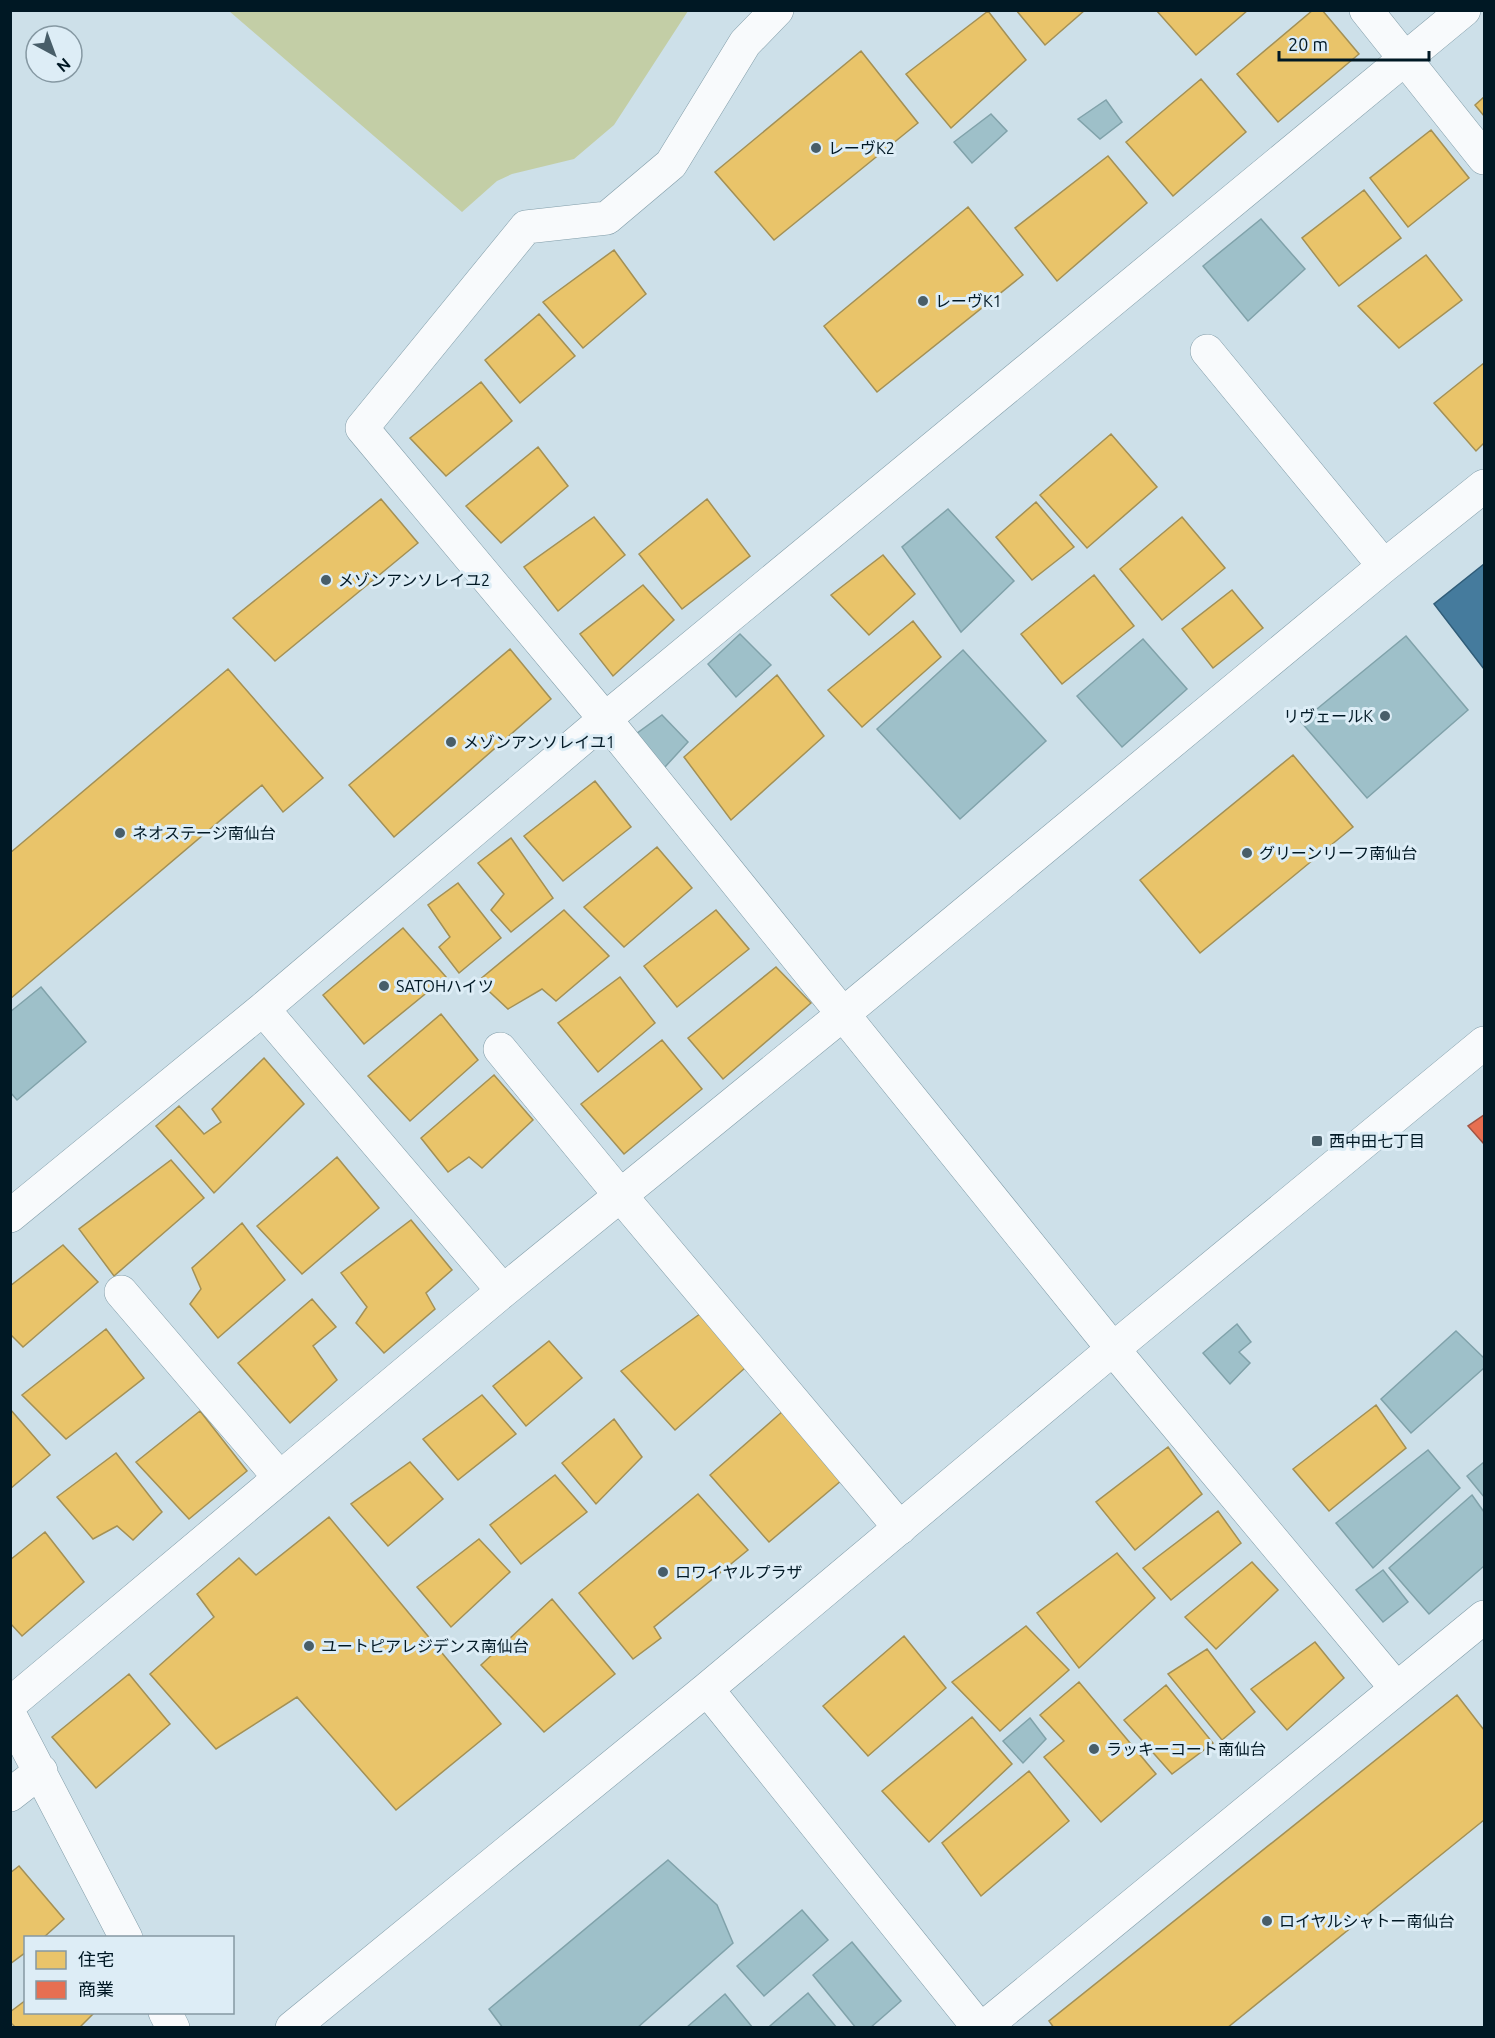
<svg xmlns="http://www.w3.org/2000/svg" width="1495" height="2038" font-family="Ubuntu,'Noto Sans JP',sans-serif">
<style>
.green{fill:#c3cea6}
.homes{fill:#e9c46a;stroke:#a39055;stroke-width:1.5}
.shops{fill:#e76f51;stroke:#a25544;stroke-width:1.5}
.public{fill:#457b9d;stroke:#305d79;stroke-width:1.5}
.building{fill:#9ec0c9;stroke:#80a2aa;stroke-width:1.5}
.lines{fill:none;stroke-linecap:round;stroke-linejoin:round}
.street-casing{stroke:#809ca8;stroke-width:34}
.secondary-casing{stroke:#809ca8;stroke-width:34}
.street{stroke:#f8fafc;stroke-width:33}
.secondary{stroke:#f8fafc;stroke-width:33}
.poi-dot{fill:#485e69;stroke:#ddedf6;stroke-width:2}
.labels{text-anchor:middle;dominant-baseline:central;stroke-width:6;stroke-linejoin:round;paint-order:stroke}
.poi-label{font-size:16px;fill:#001824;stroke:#ddedf6;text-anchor:start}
</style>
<rect width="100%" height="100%" fill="#cde0e9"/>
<!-- green -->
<path class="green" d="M229,11H688L614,125L574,159L512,174L497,181L462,212Z"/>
<!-- homes -->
<path class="homes" d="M1016,10H1085L1045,45Z
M1156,10H1248L1196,55Z
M1313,10H1322L1359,54L1278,122L1237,74Z
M988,11L1026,60L951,128L906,74Z
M861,51L918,123L774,240L715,172Z
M1201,79L1246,132L1173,196L1126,142Z
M1484,97V116L1475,105Z
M1431,130L1469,178L1408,227L1370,178Z
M1108,156L1147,203L1057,281L1015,228Z
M1364,190L1401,238L1339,286L1302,238Z
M968,207L1023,275L877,392L824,326Z
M614,250L646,294L583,348L543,302Z
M1426,255L1462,300L1399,348L1358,306Z
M539,314L575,356L520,403L485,360Z
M1484,363V443L1476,451L1434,403Z
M481,382L512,421L446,476L410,438Z
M1111,434L1157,487L1087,548L1040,495Z
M538,447L568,486L501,543L466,506Z
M381,499L418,543L275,661L233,618Z
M707,499L750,556L682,609L639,554Z
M1036,502L1074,547L1032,580L996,537Z
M594,517L625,555L558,611L524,567Z
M1182,517L1225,568L1162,620L1120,569Z
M883,555L915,594L869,635L831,595Z
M1094,575L1134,626L1062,684L1021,634Z
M643,585L674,620L613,676L580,634Z
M1232,590L1263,628L1213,668L1182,629Z
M913,621L941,657L862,727L828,690Z
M510,649L551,699L394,837L349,785Z
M228,669L323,778L283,812L262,785L10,999V853Z
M777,675L824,736L731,820L684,757Z
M1293,755L1353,827L1200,953L1140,880Z
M595,781L631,827L563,881L524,836Z
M511,838L553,898L511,932L491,910L504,894L478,863Z
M657,847L692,888L624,947L584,907Z
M458,883L501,938L459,973L439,947L450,937L428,905Z
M564,910L609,956L556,1001L542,989L508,1009L478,981Z
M716,910L749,949L677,1007L644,966Z
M403,928L446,977L364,1044L323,995Z
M776,967L811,1003L723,1079L688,1038Z
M620,977L655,1023L598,1072L558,1023Z
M441,1014L478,1060L410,1121L368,1076Z
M662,1040L702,1089L624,1154L581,1104Z
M264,1058L304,1104L214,1193L156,1126L179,1106L204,1134L221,1122L212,1109Z
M494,1075L533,1120L482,1168L469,1157L448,1172L421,1138Z
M337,1157L379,1208L302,1274L257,1226Z
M171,1160L204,1198L114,1276L79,1229Z
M411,1220L452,1270L426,1293L435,1309L384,1353L356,1323L367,1307L341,1273Z
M242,1223L285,1280L218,1338L190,1304L201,1289L192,1268Z
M63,1245L98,1282L23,1347L10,1334V1286Z
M312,1299L336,1327L313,1346L337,1380L290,1423L238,1363Z
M704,1311L745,1368L675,1430L621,1371Z
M106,1329L144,1378L66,1439L22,1395Z
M549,1341L582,1378L526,1426L493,1386Z
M482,1395L516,1434L458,1480L423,1439Z
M1376,1405L1406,1448L1329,1511L1293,1469Z
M10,1409L50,1455L10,1489Z
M200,1411L247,1471L189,1519L136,1462Z
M783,1411L842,1480L769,1542L710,1475Z
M614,1419L642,1457L596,1504L562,1463Z
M1168,1447L1202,1494L1135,1550L1096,1502Z
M116,1453L162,1512L133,1540L117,1526L93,1539L57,1497Z
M410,1462L443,1499L388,1546L351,1504Z
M555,1475L587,1512L521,1564L490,1525Z
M698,1494L748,1550L654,1627L661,1638L633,1659L579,1593Z
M1218,1511L1241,1543L1171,1600L1143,1568Z
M329,1517L501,1724L396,1810L297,1697L216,1749L150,1674L214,1617L197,1594L239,1558L256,1575Z
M45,1532L84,1582L22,1636L10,1623V1560Z
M479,1539L510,1572L451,1627L417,1587Z
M1117,1553L1155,1598L1079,1668L1037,1613Z
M1252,1562L1278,1590L1216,1649L1185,1617Z
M552,1599L615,1674L544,1732L481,1665Z
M1026,1626L1069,1670L1000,1731L952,1682Z
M904,1636L946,1688L868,1756L823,1706Z
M1315,1642L1344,1678L1287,1730L1251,1689Z
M1207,1649L1255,1712L1222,1740L1168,1674Z
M129,1674L170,1724L96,1788L52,1737Z
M1079,1682L1156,1774L1101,1822L1044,1757L1064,1741L1040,1715Z
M1166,1685L1213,1743L1172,1774L1124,1720Z
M1457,1695L1484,1730V1820L1227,2028H1054L1049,2021Z
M972,1717L1012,1764L929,1842L882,1791Z
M1029,1771L1069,1821L981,1896L942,1843Z
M19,1866L64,1919L43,1938H26V1952L10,1964V1873Z
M26,2000V2012H95L79,2028H16L10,2022V2012Z"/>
<!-- shops -->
<path class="shops" d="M1484,1115V1144L1468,1126Z"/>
<!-- public -->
<path class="public" d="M1484,564V669L1434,604Z"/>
<!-- building -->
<path class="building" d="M1106,100L1122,122L1100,139L1078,119Z
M991,114L1007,131L972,163L954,142Z
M1261,219L1305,269L1248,321L1203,266Z
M948,509L1014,581L961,632L902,547Z
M740,634L771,665L736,697L708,664Z
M1406,636L1468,710L1367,798L1301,722Z
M1143,639L1187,689L1122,747L1077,696Z
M963,650L1046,741L960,819L877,729Z
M662,715L688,742L664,768L636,734Z
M41,987L86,1042L17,1100L10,1092V1012Z
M1237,1324L1251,1342L1239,1352L1250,1363L1230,1384L1203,1353Z
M1456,1331L1484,1358V1368L1411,1433L1381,1399Z
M1428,1450L1460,1488L1373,1568L1336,1523Z
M1484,1462V1497L1467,1476Z
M1472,1495L1484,1512V1566L1429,1614L1389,1568Z
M1383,1570L1408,1602L1383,1622L1356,1590Z
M1030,1718L1046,1739L1023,1763L1003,1741Z
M668,1860L717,1905L733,1943L637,2028H503L489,2009Z
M802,1910L828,1940L764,1996L737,1966Z
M852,1942L901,2001L870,2028H856L813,1975Z
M808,1993L837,2028H771L770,2026Z
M725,1994L753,2028H686Z"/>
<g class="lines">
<defs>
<path id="street" d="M777,10L745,43L671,164L607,218L526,227L362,428L605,719L1113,1349L1396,1688
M1366,10L1484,158
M1207,351L1384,566
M263,1009L503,1291
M500,1049L620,1195L900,1528
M10,1216L263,1009L605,719L1464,10
M121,1292L280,1478
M10,1704L503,1291L842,1015L1384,566L1484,486
M10,1715L126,1938
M10,1795L41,1771
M165,2012L173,2028
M983,2028L1484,1617"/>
<path id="secondary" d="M707,1689L979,2028
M292,2028L707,1689L1113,1349L1484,1043"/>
</defs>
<!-- street casing -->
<use href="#street" class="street-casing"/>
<!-- secondary casing -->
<use href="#secondary" class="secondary-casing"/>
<!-- street -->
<use href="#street" class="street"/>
<!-- secondary -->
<use href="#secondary" class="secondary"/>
</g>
<!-- markers -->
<g class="poi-dot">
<circle cx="816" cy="148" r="6"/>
<circle cx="923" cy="301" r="6"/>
<circle cx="326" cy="580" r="6"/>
<circle cx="1385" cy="716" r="6"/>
<circle cx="451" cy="742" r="6"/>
<circle cx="120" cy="833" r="6"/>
<circle cx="1247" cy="853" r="6"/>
<circle cx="384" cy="986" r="6"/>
<rect x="1311" y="1135" width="12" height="12" rx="3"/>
<circle cx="663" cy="1572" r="6"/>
<circle cx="309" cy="1646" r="6"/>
<circle cx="1094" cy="1749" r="6"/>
<circle cx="1267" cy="1921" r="6"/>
</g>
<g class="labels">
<!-- poi labels -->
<g class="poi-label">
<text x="828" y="148">レーヴK2</text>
<text x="935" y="301">レーヴK1</text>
<text x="338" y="580">メゾンアンソレイユ2</text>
<text x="1373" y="716" text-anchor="end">リヴェールK</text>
<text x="463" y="742">メゾンアンソレイユ1</text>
<text x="132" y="833">ネオステージ南仙台</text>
<text x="1259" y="853">グリーンリーフ南仙台</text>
<text x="396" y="986">SATOHハイツ</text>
<text x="1329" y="1141">西中田七丁目</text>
<text x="675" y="1572">ロワイヤルプラザ</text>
<text x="321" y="1646">ユートピアレジデンス南仙台</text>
<text x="1106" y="1749">ラッキーコート南仙台</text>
<text x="1279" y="1921">ロイヤルシャトー南仙台</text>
</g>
</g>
<!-- border -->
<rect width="1495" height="2038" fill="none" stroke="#001824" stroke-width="24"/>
<!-- legend -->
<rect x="24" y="1936" width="210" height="78" fill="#ddedf6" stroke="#8598a2" stroke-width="1.5"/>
<rect x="36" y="1951" width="30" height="18" fill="#e9c46a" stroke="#8598a2" stroke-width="1.5"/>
<text x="78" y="1966" font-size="18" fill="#001824">住宅</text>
<rect x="36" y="1981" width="30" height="18" fill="#e76f51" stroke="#8598a2" stroke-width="1.5"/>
<text x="78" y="1996" font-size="18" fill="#001824">商業</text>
<!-- north arrow -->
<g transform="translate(54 54) rotate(139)"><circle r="28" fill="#ddedf6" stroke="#8598a2" stroke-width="1.5"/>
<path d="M0-4.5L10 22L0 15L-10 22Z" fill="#485e69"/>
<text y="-9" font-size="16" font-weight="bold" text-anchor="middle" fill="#001824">N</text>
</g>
<!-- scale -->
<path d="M1279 51v9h150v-9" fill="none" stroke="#001824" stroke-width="3"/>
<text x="1288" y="51" font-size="18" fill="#001824" stroke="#ddedf6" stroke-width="4.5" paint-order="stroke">20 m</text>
</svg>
